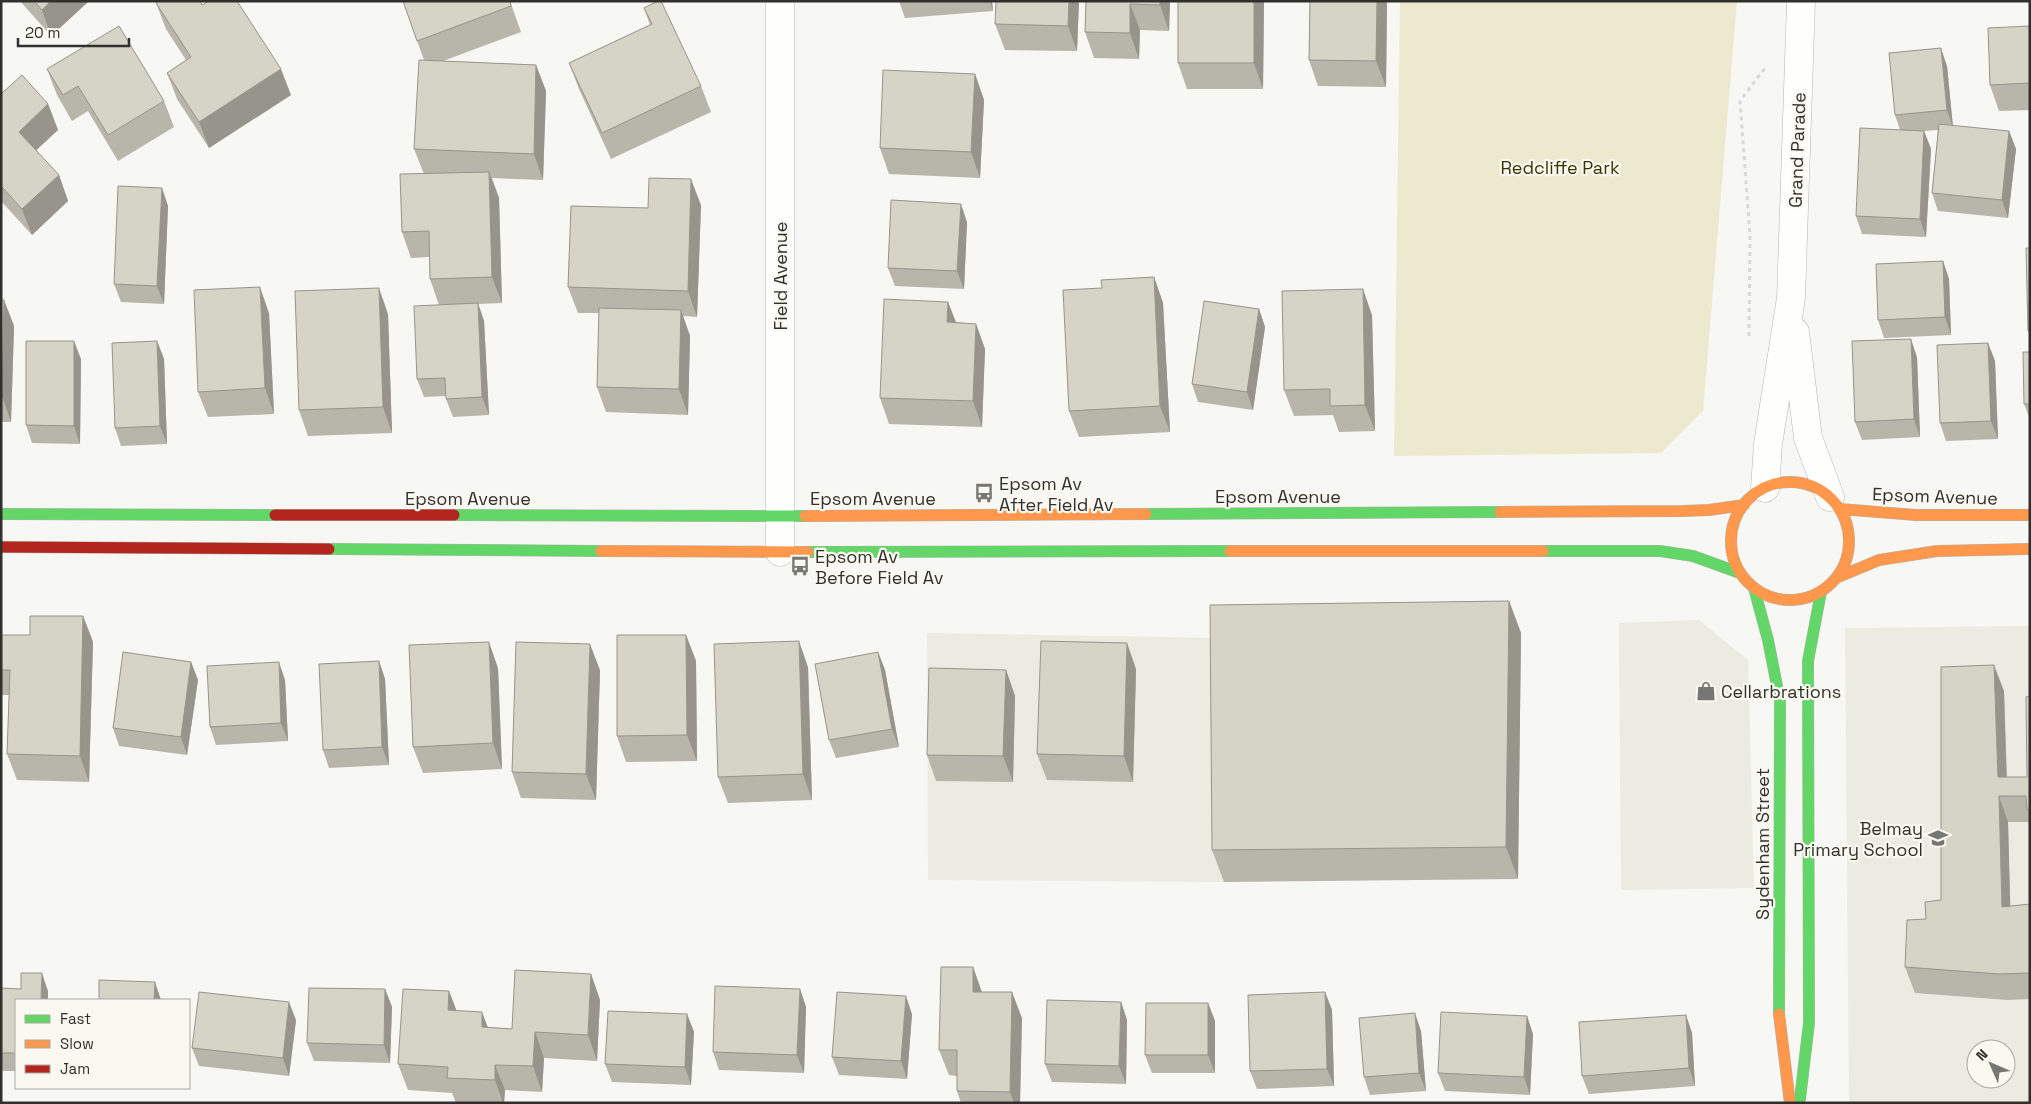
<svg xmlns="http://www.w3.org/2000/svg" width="2031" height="1104" font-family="'Space Grotesk',sans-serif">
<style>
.built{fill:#ebebe1;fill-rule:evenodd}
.green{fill:#ede9ce}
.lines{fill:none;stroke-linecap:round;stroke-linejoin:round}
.street-casing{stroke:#b3b3b0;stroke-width:29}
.fast-casing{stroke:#b3b3b0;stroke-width:12}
.slow-casing{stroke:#b3b3b0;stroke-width:12}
.jam-casing{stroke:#b3b3b0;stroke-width:12}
.path{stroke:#d8d8d8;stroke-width:3;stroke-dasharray:4 4;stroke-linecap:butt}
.street{stroke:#fefefd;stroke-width:28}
.fast{stroke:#63d668;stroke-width:11}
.slow{stroke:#ff974d;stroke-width:11}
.jam{stroke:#b3261e;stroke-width:11}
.wall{fill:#b8b6ab}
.shaded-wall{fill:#96948b}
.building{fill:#d6d4c7;stroke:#96948b}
.labels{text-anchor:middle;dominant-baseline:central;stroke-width:4.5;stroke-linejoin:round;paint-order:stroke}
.street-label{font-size:18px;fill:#30302d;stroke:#f9f8f1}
.park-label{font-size:18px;fill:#393401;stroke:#f9f8f1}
.poi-label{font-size:18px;fill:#30302d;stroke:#f9f8f1;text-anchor:start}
</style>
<rect width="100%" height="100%" fill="#f7f7f3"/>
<!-- built -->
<path class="built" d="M1699,620L1748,660L1754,888L1621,890L1619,623Z
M2030,626V1103H1849L1845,628ZM1976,1049H2006V1079H1976Z
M927,633L1222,638L1224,882L928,880Z"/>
<!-- green -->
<path class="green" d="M1400,1H1737L1703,411L1661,453L1394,456Z"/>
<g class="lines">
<defs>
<path id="street" d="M1795,332L1808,438L1830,497
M1765,488L1768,444L1791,298L1801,1
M780,552V1"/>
<path id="fast" d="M1,514L275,515
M1146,514L1500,512
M454,515L805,516
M329,549L601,551
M1543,551H1660L1693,556L1740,573
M808,552L1230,551
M1754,588L1768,640L1780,701L1779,1014
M1800,1099L1809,1023L1808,661L1821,592"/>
<path id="slow" d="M1731 541a59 59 0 1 1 118 0a59 59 0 1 1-118 0Z
M1840,509L1916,515H2030
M1500,512L1683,511L1709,510L1744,505
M805,516L1146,514
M601,551L808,552
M1230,551H1543
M1836,578L1879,560L1937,551L2030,549
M1779,1014L1790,1103"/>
<path id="jam" d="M275,515H454
M1,547L329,549"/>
</defs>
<!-- street casing -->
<use href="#street" class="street-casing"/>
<!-- fast casing -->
<use href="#fast" class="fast-casing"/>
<!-- slow casing -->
<use href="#slow" class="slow-casing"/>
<!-- jam casing -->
<use href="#jam" class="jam-casing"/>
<!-- path -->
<path class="path" d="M1749,336L1750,236L1740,101L1765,68"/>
<!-- street -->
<use href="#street" class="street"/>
<!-- fast -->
<use href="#fast" class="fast"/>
<!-- slow -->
<use href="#slow" class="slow"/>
<!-- jam -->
<use href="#jam" class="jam"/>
</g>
<!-- wall -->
<path class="wall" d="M20,1H89L51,36Z
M403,1H510L521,32L443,61L536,65L546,91L543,180L492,178L499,198L502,303L478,304L484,321L489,415L453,417L446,399V396L424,397L417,379L439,305L430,279L429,257L411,258L402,232L424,174L414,149L424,60Z
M899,1H992L993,11L905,18Z
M1079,1L1077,51L1005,50L995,24Z
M1086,1H1170L1169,31L1140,30L1139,59L1094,58L1085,32Z
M1264,1L1263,89H1187L1178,63Z
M1310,1H1387L1386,87L1318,86L1309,60Z
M156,3L202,5L291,95L209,148L177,99L167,73L186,60L166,29Z
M644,8L701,86L711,112L611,159L579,89L569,63L650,25Z
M2030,26V110L1999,111L1990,85Z
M1947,66L1953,126L2009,131L2016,149L2008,218L1938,211L1932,193L1938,130L1924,131L1931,149L1926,237L1862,234L1856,216L1900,130L1895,115Z
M47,69L164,101L174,127L118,161L88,111L72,121L57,95Z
M975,74L984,100L980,178L889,174L880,148Z
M1,94L48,104L58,130L36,150L59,175L68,201L32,235L1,201Z
M162,188L168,206L164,304L121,302L114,284Z
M701,205L697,317L683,316L690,336L688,415L606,412L597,387L599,313H578L568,287L648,208Z
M967,222L964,289L895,286L888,268Z
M1943,261L1949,279L1951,335L1884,338L1878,320Z
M1154,277L1163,303L1170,432L1079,437L1069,411L1102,288Z
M1,300H4L14,326L11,422H1Z
M948,302L956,322L976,324L985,349L982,427L889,424L880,398Z
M1259,309L1265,327L1253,410L1198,402L1192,384Z
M269,313L274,414L208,417L198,392Z
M388,314L392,433L308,436L299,410Z
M1372,315L1375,431L1339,432L1333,415L1294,416L1284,390Z
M157,341L164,359L167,444L121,446L115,428Z
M1988,343L1995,361L1998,439L1946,441L1940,423Z
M2030,352V419L2024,404Z
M1917,357L1920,437L1862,440L1855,422Z
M81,359L80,444L32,443L26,425Z
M1509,601L1521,633L1518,879L1224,882L1212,850Z
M83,616L93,642L89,782L17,780L7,754L9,695H1V635H30Z
M686,635L696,661L697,761L626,762L617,736Z
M878,652L885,670L899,747L836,758L829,740Z
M379,661L385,679L389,765L329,768L323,750Z
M191,662L198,680L187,755L119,746L113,728Z
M808,667L812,800L728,803L718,777Z
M498,668L502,769L423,773L413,747Z
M1136,669L1133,782L1047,780L1037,754Z
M600,670L596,800L521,798L512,772Z
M1006,670L1015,696L1013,782L936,781L927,755Z
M285,680L288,741L216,745L210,727Z
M2004,691L2007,777H2027L2030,696V822H2008L2010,906L2030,904V999L2008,1000L1915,993L1905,967L1926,919L1941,900Z
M973,967L982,992L1022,1018L1020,1103H961L957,1091V1076L949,1075L939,1050Z
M591,974L600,1000L597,1061L544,1058L542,1092L505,1090L504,1103H456L452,1093L408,1090L398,1064L449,991L456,1010L488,1027L512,1029Z
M1,988L48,991L16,1000V1071H3L1,1067Z
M385,989L392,1007L390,1063L314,1061L307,1043Z
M800,989L806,1007L804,1073L719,1070L713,1052Z
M1325,992L1332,1010L1334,1086L1257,1089L1250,1071Z
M1121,1002L1127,1020L1126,1084L1052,1082L1045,1064Z
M1208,1003L1215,1021V1073H1152L1145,1055Z
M687,1014L694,1032L691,1085L612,1082L605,1064Z
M912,1014L907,1079L839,1075L832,1057Z
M1686,1015L1692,1033L1695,1086L1589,1094L1582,1076Z
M1527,1016L1533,1034L1530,1095L1445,1091L1438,1073Z
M296,1020L289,1076L199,1066L192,1048Z
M1421,1031L1426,1091L1370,1095L1364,1077Z"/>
<!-- shaded-wall -->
<path class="shaded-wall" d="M51,1H89L51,36L42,10Z
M990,1H992L993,11Z
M1069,1H1079L1077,51L1068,26Z
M1160,1H1170L1169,31L1160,5Z
M1254,1H1264L1263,89L1254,63Z
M1377,1H1387L1386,87L1376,61Z
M1130,4L1140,30L1139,59L1130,33Z
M1941,48L1947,66L1953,128L1947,110Z
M536,65L546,91L543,180L534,154Z
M281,69L291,95L209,148L199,122Z
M975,74L984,100L980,178L971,152Z
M48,104L58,130L29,157L19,132Z
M1924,131L1931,149L1926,237L1920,219Z
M2009,131L2016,149L2008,218L2002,200Z
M489,172L499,198L502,303L492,277Z
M59,175L68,201L32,235L22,209Z
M691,179L701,205L697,317L688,291Z
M162,188L168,206L164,304L157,286Z
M961,204L967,222L964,289L957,271Z
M1943,261L1949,279L1951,335L1945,317Z
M1154,277L1163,303L1170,432L1160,406Z
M260,287L269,313L274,414L265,388Z
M379,288L388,314L392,433L383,407Z
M1363,289L1372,315L1375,431L1365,405Z
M4,300L14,326L11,422L2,396Z
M948,302L958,328L947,322Z
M478,303L484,321L489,415L482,397Z
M1259,309L1265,327L1253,410L1247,392Z
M681,310L690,336L688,415L679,389Z
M976,324L985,349L982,427L973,401Z
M1911,339L1917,357L1920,437L1914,419Z
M74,341L81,359L80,444L74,426Z
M157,341L164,359L167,444L160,426Z
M1988,343L1995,361L1998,439L1991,421Z
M1509,601L1521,633L1518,879L1506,847Z
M83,616L93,642L89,782L80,756Z
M686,635L696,661L697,761L687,735Z
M799,641L808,667L812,800L803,774Z
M489,642L498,668L502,769L493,743Z
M1127,643L1136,669L1133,782L1124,756Z
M590,644L600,670L596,800L586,774Z
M878,652L885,670L899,747L892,729Z
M379,661L385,679L389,765L382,747Z
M191,662L198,680L187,755L181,737Z
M279,662L285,680L288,741L281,723Z
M1994,665L2004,691L2007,796L1998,777Z
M1006,670L1015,696L1013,782L1003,756Z
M1999,796L2008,822L2011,933L2002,907Z
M973,967L982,993L973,992Z
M42,973L48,991V1000H41Z
M591,974L600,1000L597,1061L588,1035Z
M155,982L161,1000H154Z
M385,989L392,1007L390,1063L384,1045Z
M800,989L806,1007L804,1073L797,1055Z
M449,991L459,1017L448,1010Z
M1012,992L1022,1018L1020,1103H1014L1010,1092Z
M1325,992L1332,1010L1334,1086L1327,1069Z
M906,996L912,1014L907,1079L901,1061Z
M289,1002L296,1020L289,1076L283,1058Z
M1121,1002L1127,1020L1126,1084L1119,1066Z
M1208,1003L1215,1021V1073L1208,1055Z
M482,1012L492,1038L482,1027Z
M1415,1013L1421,1031L1426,1091L1419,1073Z
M687,1014L694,1032L691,1085L685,1067Z
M1686,1015L1692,1033L1695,1086L1689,1068Z
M1527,1016L1533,1034L1530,1095L1524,1077Z
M535,1032L544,1058L542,1092L533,1066Z
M495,1065L505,1090L504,1103H503L495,1080Z"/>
<!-- building -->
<path class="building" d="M34,1H51L42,10Z
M159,1H200L202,5L209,1H237L281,69L199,122L167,73L191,57L156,3Z
M403,1H510L511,6L417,41Z
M658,1H661L701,86L602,133L569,63L652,24L644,8Z
M996,1H1069L1068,26L995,24Z
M1086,1H1160V5L1130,4V33L1085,32Z
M1178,1H1254V63H1178Z
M1310,1H1377L1376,61L1309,60Z
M119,26L164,101L108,135L78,86L63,95L47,69Z
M2030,26V83L1990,85L1988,28Z
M1941,48L1947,110L1895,115L1889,53Z
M419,60L536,65L534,154L414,149Z
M883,70L975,74L971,152L880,148Z
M22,75L48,104L19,132L59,175L22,209L1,186V94Z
M1939,124L2009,131L2002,200L1932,193Z
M1860,128L1924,131L1920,219L1856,216Z
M489,172L492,277L430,279L429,231L402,232L400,174Z
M649,178L691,179L688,291L568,287L571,206L648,208Z
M118,186L162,188L157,286L114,284Z
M891,200L961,204L957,271L888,268Z
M2026,248H2030V331H2028Z
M1943,261L1945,317L1878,320L1876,264Z
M1154,277L1160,406L1069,411L1063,290L1102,288L1101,280Z
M260,287L265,388L198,392L194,290Z
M379,288L383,407L299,410L295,291Z
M1363,289L1365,405L1330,406V389L1284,390L1282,291Z
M884,299L948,302L947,322L976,324L973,401L880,398Z
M1,300H4L2,396H1Z
M1204,301L1259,309L1247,392L1192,384Z
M478,303L482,397L446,399L445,378L417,379L414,306Z
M599,308L681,310L679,389L597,387Z
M1911,339L1914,419L1855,422L1852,341Z
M26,341H74V426L26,425Z
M157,341L160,426L115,428L112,343Z
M1988,343L1991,421L1940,423L1937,345Z
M2023,352H2030V404H2024Z
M1509,601L1506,847L1212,850L1210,605Z
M30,616H83L80,756L7,754L10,670H1V635H30Z
M617,635H686L687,735L617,736Z
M799,641L803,774L718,777L714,644Z
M1041,641L1127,643L1124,756L1037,754Z
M489,642L493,743L413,747L409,645Z
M516,642L590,644L586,774L512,772Z
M123,652L191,662L181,737L113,728Z
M878,652L892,729L829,740L815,664Z
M379,661L382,747L323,750L319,664Z
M279,662L281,723L210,727L207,666Z
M1994,665L1998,777H2027L2026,697L2030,696V810H2027L2026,796H1999L2002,907L2030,904V973L1999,974L1905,967L1907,920L1926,919L1925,902L1941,900V667Z
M929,668L1006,670L1003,756L927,755Z
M941,967H973V992H1012L1010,1092L957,1091V1050H939Z
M515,970L591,974L588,1035L535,1032L533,1066L495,1065V1080L447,1078L448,1067L398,1064L403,989L449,991L448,1010L482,1012V1027L512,1029Z
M21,973H42L41,1000H16V1053H1V988L21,989Z
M99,980L155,982L154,1000H99Z
M715,986L800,989L797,1055L713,1052Z
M309,988L385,989L384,1045L307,1043Z
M199,992L289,1002L283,1058L192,1048Z
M837,992L906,996L901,1061L832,1057Z
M1325,992L1327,1069L1250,1071L1248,995Z
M1047,1000L1121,1002L1119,1066L1045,1064Z
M1146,1003H1208V1055H1145Z
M608,1011L687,1014L685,1067L605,1064Z
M1441,1012L1527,1016L1524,1077L1438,1073Z
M1415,1013L1419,1073L1364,1077L1359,1018Z
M1686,1015L1689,1068L1582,1076L1579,1022Z"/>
<!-- icons -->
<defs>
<symbol id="bus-bare" viewBox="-9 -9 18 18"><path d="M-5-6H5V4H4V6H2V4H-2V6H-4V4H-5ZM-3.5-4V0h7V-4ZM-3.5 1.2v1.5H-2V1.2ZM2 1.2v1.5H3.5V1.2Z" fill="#767672" stroke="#f9f8f1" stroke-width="2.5" paint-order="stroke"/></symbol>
<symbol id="shop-bare" viewBox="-9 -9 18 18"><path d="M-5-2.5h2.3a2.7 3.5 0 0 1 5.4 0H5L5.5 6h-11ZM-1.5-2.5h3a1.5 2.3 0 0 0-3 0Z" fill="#767672" stroke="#f9f8f1" stroke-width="2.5" paint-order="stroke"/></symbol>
<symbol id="school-bare" viewBox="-9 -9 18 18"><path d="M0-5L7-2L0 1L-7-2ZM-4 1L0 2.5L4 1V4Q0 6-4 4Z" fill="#767672" stroke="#f9f8f1" stroke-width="2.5" paint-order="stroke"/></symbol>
</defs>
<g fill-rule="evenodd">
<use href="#bus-bare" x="970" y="479" width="28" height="28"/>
<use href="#bus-bare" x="786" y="552" width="28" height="28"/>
<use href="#shop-bare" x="1692" y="677" width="28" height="28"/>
<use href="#school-bare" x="1924" y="824" width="28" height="28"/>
</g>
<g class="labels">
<!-- street labels -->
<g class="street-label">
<text transform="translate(1797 150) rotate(-88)">Grand Parade</text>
<text transform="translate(780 276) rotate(-90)">Field Avenue</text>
<text x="1278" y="496">Epsom Avenue</text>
<text transform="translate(1935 496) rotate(2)">Epsom Avenue</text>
<text x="468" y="498">Epsom Avenue</text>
<text x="873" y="498">Epsom Avenue</text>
<text transform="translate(1762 844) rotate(-90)">Sydenham Street</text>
</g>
<!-- park labels -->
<g class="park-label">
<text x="1560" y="167">Redcliffe Park</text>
</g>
<!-- poi labels -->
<g class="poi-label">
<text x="999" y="483">Epsom Av<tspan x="999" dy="21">After Field Av</tspan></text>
<text x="815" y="556">Epsom Av<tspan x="815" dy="21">Before Field Av</tspan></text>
<text x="1721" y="691">Cellarbrations</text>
<text x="1923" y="828" text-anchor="end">Belmay<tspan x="1923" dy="21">Primary School</tspan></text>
</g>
</g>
<!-- border -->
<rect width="2031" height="1104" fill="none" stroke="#30302d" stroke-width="5"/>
<!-- legend -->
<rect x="15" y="999" width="175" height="90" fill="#f9f8f1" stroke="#a9a8a3"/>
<rect x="25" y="1015" width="25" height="8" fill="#63d668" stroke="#a9a8a3"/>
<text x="60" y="1024" font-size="15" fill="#30302d">Fast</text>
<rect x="25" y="1040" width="25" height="8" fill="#ff974d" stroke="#a9a8a3"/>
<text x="60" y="1049" font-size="15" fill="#30302d">Slow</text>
<rect x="25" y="1065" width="25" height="8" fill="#b3261e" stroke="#a9a8a3"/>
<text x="60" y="1074" font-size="15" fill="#30302d">Jam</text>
<!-- north arrow -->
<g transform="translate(1991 1064) rotate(315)"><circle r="24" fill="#f9f8f1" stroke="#a9a8a3"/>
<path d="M0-4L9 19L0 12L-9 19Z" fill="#767672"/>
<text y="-8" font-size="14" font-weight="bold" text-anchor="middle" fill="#30302d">N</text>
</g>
<!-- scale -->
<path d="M18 38v8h111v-8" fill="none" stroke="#30302d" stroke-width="2.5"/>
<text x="25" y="38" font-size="15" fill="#30302d" stroke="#f9f8f1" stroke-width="4" paint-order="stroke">20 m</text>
</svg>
